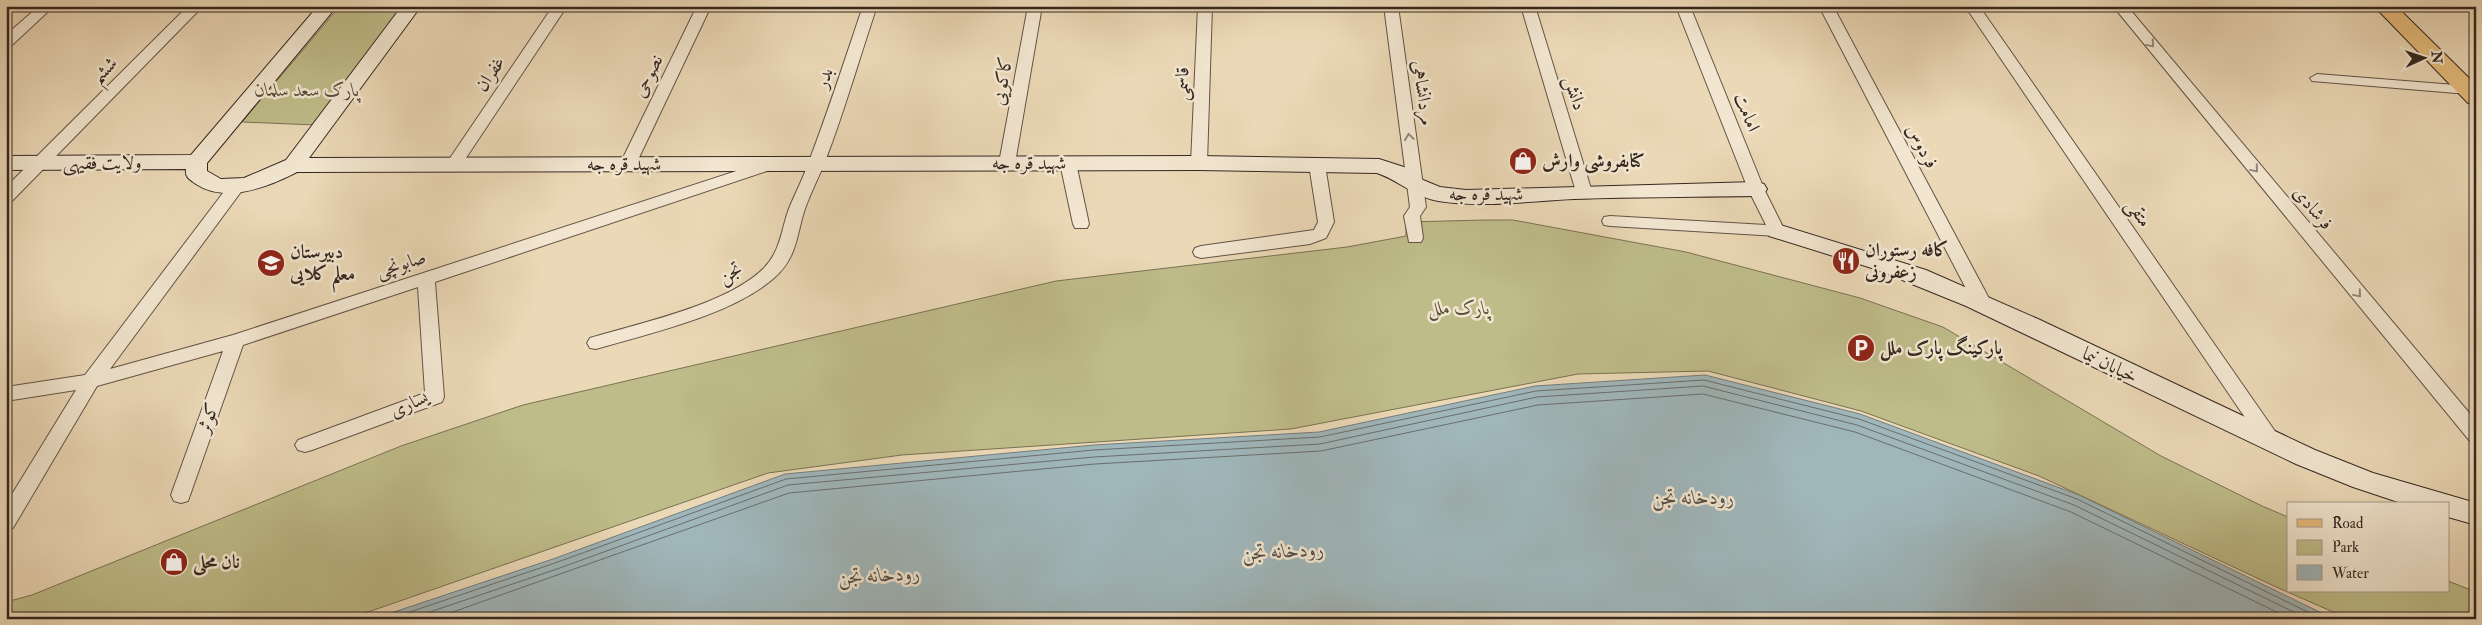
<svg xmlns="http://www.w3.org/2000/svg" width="2482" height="625" font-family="'IM FELL Double Pica',Amiri,serif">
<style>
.green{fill:#bebc89;stroke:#7a7254}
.water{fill:#9fb6ba;stroke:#757d7c}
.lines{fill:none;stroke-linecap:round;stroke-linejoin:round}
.shore{stroke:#6a6e6d;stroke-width:1}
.street-casing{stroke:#625346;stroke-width:2}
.secondary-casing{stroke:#352720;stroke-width:2}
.primary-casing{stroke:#352720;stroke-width:2}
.street{fill:#f2e6d0;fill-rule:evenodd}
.secondary{fill:#f2e6d0;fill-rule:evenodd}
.primary{fill:#e6bc7b;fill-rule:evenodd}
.oneway{stroke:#948678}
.labels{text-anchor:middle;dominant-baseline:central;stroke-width:5;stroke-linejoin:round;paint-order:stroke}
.street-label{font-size:19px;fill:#352720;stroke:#f2e6d0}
.park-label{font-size:19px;font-style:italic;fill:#574c3a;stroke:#f2e6d0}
.poi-label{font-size:19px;font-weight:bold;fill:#352720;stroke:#f2e6d0;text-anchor:start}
.water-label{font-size:20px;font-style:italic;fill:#504b46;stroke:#f2e6d0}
</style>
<rect width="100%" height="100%" fill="#ebd8b6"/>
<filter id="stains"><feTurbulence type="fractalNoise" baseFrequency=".004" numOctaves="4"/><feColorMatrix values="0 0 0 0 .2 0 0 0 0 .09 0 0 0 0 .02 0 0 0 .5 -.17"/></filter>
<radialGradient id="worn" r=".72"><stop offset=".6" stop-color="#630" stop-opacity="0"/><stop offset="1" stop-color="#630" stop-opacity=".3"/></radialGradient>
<!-- green -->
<path class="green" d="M340,6H405L316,125L242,122Z
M1485,220H1513L1686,252L1860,298L1943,327L2161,456L2262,506L2288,517V591H2448V581L2476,592V619H2349L2274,586L2039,476L1861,411L1708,371L1578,374L1291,429L902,455L768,473L348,619H6V602L32,595L401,446L523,405L1056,281L1347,247L1406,236V222Z"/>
<!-- water -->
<path class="water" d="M1705,375L1860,414L2079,495L2334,619H373L553,559L785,474L1094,445L1319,432L1535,386Z"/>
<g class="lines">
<!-- shore -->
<path class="shore" d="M389,619L555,563L786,479L1094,450L1320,437L1536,391L1704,380L1859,419L2077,499L2322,619
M409,619L557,569L788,485L1094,457L1320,444L1537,397L1703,386L1857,425L2074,505L2308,619
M433,619L789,493L1095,464L1321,451L1538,405L1703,394L1855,432L2071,512L2291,619"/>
<defs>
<path id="street" d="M39,6H54L11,46L6,47V35Z
M188,6H203L12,201L6,202V187Z
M553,6H567L460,167H448L446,164Z
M697,6H711L636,164L634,167H622L620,164Z
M863,6H877C859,59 844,113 824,164C818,179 811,192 806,206C796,233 799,256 774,278C732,315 650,333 596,349L590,348L587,343L590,338C640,323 727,305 764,268C782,249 781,228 790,206C796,192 803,178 808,164C828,112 845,59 863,6Z
M1028,6H1042L1015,163L1007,168L999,163Z
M1198,6H1212L1207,163L1199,168L1191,163Z
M1384,6H1398L1426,207L1420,216L1423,238L1421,242H1409L1404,216L1410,207Z
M1521,6H1535L1592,192L1590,196H1578L1576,192Z
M1676,6H1690L1764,189L1785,231L1783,235L1777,236L1610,226L1604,225L1602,221L1604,217L1610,216L1766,225L1748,189Z
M1819,6H1833L1992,304L1989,308L1983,310L1977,308L1974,304Z
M1965,6H1979L2279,437L2282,442L2279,447L2272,449L2265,447Z
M2113,6H2127L2476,421V442L2469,440Z
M2317,74L2468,86L2475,90L2468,94L2312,81L2310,78Z
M1068,158L1076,163L1089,224L1087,228H1075L1073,224L1060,163Z
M773,159L781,164L779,167L435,282L444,397L442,402L312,450L305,452L298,450L295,445L298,440L425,393L418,287L243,345L188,501L181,503L174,501L171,495L223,351L97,386L13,528L6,530V504L76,390L6,401V387L85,375L232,181H244L246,185L110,369L233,335Z
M1317,160L1325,165L1334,222L1326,238L1310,244L1201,258L1195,256L1193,252L1195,248L1201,246L1314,230L1318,222L1309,165Z"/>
<path id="secondary" d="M318,6H337L207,163V171L221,179L244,178L286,160L402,6H421L309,158L1199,156L1379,159L1407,168L1423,180L1440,187L1466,190L1756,182L1764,184L1767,189L1764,194L1756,196C1695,197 1635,197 1574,199C1530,201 1482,208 1438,201C1415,197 1398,180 1377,173L1199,170L297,172C268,187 226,204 196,184C189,179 185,177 186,169L6,170V156L191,155Z
M1777,224L1926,270L2038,319L2315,450L2373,473L2476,503V525L2448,517V504H2404L2353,487L2296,464L1966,306L1875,269L1769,236L1766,231L1769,226Z"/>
<path id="primary" d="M2374,6H2396L2476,85V105L2468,103Z"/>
</defs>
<!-- street casing -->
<use href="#street" class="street-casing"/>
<!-- secondary casing -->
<use href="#secondary" class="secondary-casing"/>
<!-- primary casing -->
<use href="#primary" class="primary-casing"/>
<!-- street -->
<use href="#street" class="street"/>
<!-- secondary -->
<use href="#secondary" class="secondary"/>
<!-- primary -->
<use href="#primary" class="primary"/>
</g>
<!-- one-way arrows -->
<defs><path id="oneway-chevron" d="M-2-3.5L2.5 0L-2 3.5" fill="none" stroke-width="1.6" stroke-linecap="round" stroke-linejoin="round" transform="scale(1.25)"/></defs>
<g class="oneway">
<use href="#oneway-chevron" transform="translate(2151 44) rotate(50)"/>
<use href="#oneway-chevron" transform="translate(1409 137) rotate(-98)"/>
<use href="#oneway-chevron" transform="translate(2255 169) rotate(50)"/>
<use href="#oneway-chevron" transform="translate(2358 294) rotate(50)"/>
</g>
<!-- icons -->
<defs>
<symbol id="shop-disc" viewBox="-11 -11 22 22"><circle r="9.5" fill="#8f2418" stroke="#f2e6d0"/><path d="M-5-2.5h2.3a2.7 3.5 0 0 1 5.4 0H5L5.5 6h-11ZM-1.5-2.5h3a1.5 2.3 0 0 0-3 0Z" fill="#fff"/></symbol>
<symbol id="restaurant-disc" viewBox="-11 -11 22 22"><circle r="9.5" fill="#8f2418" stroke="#f2e6d0"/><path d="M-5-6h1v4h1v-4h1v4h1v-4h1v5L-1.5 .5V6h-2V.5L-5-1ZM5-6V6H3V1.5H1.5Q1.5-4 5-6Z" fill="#fff"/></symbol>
<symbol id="school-disc" viewBox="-11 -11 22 22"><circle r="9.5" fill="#8f2418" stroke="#f2e6d0"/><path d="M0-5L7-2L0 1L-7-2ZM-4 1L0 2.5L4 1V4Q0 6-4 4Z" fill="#fff"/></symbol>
<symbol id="parking-disc" viewBox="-11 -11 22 22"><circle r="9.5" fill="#8f2418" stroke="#f2e6d0"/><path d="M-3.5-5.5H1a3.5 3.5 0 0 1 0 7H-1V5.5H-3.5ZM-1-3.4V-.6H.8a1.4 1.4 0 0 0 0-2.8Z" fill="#fff"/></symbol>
</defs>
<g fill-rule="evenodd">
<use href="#shop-disc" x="1507" y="145" width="32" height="32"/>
<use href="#restaurant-disc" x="1830" y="245" width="32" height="32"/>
<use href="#school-disc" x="255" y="247" width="32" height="32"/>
<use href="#parking-disc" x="1845" y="332" width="32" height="32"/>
<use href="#shop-disc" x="158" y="546" width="32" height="32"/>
</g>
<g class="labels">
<!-- street labels -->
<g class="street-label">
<text transform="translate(104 70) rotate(-45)">ششم</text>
<text transform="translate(490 74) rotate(-56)">غفران</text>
<text transform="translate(648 76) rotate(-64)">نصوحی</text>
<text transform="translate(824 78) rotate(-71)">بدر</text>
<text transform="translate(1002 81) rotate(-80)">کاکویی</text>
<text transform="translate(1182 84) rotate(-88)">قاسمی</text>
<text transform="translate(1423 93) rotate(82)">مردانشاهی</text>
<text transform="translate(1575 93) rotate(73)">دانش</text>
<text transform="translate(1747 112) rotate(68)">امامت</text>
<text transform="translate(1922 146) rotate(62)">فردوس</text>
<text x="102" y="163">ولایت فقیهی</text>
<text x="1029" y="163">شهید قره جه</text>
<text x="624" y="164">شهید قره جه</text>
<text x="1486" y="194">شهید قره جه</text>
<text transform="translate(2313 208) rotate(50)">فرشادی</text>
<text transform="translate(2139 213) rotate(56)">متقی</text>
<text transform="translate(401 264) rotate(-18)">صابونچی</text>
<text transform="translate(730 273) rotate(-30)">تجن</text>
<text transform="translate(2110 365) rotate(26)">خیابان نیما</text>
<text transform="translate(409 404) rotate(-25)">یساری</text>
<text transform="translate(208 418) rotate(-70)">کوثر</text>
</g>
<!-- park labels -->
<g class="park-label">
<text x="307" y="90">پارک سعد سلمان</text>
<text x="1459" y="308">پارک ملل</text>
</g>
<!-- poi labels -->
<g class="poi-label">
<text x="1542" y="161">کتابفروشی وارش</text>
<text x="1865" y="250">کافه رستوران<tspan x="1865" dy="22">زعفرونی</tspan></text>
<text x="290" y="252">دبیرستان<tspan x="290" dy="22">معلم کلایی</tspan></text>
<text x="1880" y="348">پارکینگ پارک ملل</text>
<text x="193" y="562">نان محلی</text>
</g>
<!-- water labels -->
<g class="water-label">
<text x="1693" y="497">رودخانه تجن</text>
<text transform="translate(1283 551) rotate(-3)">رودخانه تجن</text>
<text transform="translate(879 575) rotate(-3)">رودخانه تجن</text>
</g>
</g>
<!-- margin -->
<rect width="2482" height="625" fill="none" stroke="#ebd8b6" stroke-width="25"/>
<rect x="8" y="8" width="2467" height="610" fill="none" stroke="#352720" stroke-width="2.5"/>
<rect x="12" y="12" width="2457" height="600" fill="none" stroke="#352720"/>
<!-- legend -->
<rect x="2287" y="502" width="162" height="90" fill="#f2e6d0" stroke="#a69a8a"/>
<rect x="2297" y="519" width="25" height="8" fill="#e6bc7b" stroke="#a69a8a"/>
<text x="2332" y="528" font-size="15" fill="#352720">Road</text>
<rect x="2297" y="540" width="25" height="15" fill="#bebc89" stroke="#a69a8a"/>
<text x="2332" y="552" font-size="15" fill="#352720">Park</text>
<rect x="2297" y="565" width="25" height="15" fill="#9fb6ba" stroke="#a69a8a"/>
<text x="2332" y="578" font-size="15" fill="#352720">Water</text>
<!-- north arrow -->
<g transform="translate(2424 58) rotate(87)" stroke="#f2e6d0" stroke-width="4" paint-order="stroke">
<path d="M0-4L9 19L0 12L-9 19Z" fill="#352720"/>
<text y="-8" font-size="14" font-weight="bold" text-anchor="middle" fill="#352720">N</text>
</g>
<rect width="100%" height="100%" filter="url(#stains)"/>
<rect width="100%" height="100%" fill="url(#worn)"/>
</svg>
